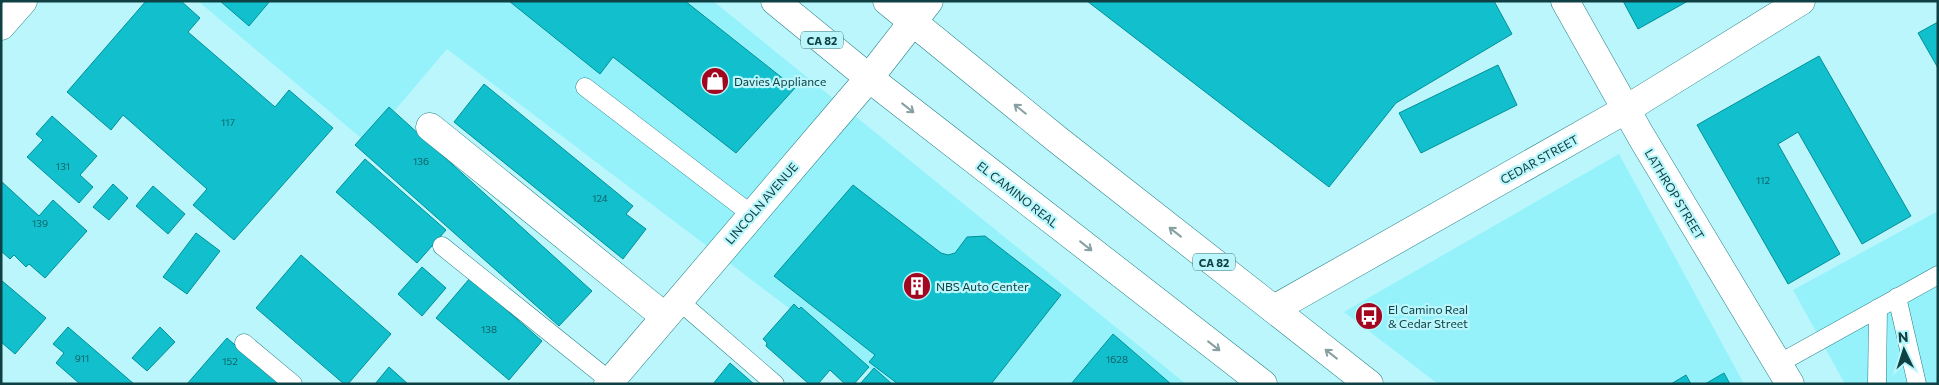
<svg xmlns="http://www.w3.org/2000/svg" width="1939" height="385" font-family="Commissioner,sans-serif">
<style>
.built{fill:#95f2fa}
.building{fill:#11c0cc;stroke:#009099}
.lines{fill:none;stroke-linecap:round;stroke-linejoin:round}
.service-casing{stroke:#288087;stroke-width:19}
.minor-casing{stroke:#288087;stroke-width:29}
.primary-casing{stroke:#288087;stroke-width:29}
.service{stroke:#fff;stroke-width:18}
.minor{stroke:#fff;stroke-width:28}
.primary{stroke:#fff;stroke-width:28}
.oneway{stroke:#87a0a2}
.labels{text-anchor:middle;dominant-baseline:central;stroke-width:4.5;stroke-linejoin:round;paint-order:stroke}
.number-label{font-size:10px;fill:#106066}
.shield{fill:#baf6fb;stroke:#42777b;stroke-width:1}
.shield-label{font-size:11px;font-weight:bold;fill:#0f4044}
.poi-label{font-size:12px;fill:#0f4044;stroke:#baf6fb;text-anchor:start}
.street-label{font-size:12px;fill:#0f4044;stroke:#baf6fb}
</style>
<rect width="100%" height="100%" fill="#baf6fb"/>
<!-- built -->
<path class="built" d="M198,1H713L1186,384H889L447,49L367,143Z
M1619,154L1744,384H1438L1344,312Z
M1938,211V384H1845L1793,290Z"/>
<!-- building -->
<path class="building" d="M146,1H181L200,18L188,32L275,107L289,90L333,128L234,240L193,205L207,189L123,115L111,130L67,92Z
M220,1H270L249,26Z
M509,1H685L795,88L736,153L613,57L600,74Z
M1087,1H1494L1512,34L1396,103L1329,187Z
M1623,1H1688L1638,29Z
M1938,22V68L1918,33Z
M1819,56L1911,216L1862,244L1798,132L1778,144L1840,254L1788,284L1697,125Z
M1498,65L1517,105L1421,153L1399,113Z
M484,84L633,206L626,214L646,229L623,259L454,122Z
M389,107L592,291L559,326L355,145Z
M52,116L97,156L80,175L93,187L79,203L27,157L43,140L36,134Z
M365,159L446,230L417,263L336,192Z
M1,181L39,216L53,200L87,231L45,278L29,264L26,267L14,255L10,259L1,251Z
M113,184L128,198L109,220L93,207Z
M853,185L941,253L948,255L955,253L967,237L985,236L1061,295L991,384H898L869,362L875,355L774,276Z
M153,186L185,214L168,234L136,206Z
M196,233L220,251L187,294L163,277Z
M301,255L391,334L348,384H344L256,308Z
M422,267L446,288L422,316L398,294Z
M470,278L542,341L509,380L436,318Z
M1,280L46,318L15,354L1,342Z
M794,304L799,309L801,307L869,367L854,384H845L830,370L818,384H809L766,346L767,343L763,339Z
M68,327L134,384H80L56,363L64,353L53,344Z
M160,327L175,342L147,371L132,358Z
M1113,334L1171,384H1071Z
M227,338L280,384H187Z
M730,363L754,384H713Z
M389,367L408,384H375Z
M874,368L892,384H860Z
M1724,373L1730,384H1705Z
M1686,375L1691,384H1671Z"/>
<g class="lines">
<defs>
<path id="service" d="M585,87L751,214
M442,246L610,381
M1897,297L1917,384
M678,300L775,384
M244,343L293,384
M1778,364L1938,275
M1877,384L1878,308"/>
<path id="minor" d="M1565,1L1641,136L1790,384
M1,26L23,1
M430,127L664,316
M1274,309L1625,110L1801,1
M608,384L869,78L929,1"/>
<path id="primary" d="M775,1L869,78L1263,384
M887,1L1058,140L1369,384"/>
</defs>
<!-- service casing -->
<use href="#service" class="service-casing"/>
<!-- minor casing -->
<use href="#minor" class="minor-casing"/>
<!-- primary casing -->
<use href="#primary" class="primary-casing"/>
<!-- service -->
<use href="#service" class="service"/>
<!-- minor -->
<use href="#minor" class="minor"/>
<!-- primary -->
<use href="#primary" class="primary"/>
</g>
<!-- one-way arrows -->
<defs><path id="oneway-shaft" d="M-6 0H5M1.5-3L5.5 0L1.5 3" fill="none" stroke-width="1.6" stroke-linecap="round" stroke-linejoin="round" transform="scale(1.25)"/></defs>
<g class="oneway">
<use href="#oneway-shaft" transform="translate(908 108) rotate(38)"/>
<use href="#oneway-shaft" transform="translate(1020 109) rotate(-141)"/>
<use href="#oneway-shaft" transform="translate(1175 232) rotate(-142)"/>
<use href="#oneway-shaft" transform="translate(1086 246) rotate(38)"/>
<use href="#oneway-shaft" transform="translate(1214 346) rotate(38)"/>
<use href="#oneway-shaft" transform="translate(1331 354) rotate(-142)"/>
</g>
<!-- icons -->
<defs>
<symbol id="shop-disc" viewBox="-11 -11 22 22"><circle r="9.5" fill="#a30720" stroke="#baf6fb"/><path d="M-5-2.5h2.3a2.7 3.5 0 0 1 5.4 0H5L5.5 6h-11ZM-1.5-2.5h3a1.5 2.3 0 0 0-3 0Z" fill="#fff"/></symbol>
<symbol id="building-disc" viewBox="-11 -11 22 22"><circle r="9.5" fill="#a30720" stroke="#baf6fb"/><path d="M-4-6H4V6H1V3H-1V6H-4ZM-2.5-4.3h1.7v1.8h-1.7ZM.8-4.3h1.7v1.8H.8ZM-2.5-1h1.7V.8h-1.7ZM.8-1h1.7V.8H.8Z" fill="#fff"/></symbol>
<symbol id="bus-disc" viewBox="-11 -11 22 22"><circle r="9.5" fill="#a30720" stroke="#baf6fb"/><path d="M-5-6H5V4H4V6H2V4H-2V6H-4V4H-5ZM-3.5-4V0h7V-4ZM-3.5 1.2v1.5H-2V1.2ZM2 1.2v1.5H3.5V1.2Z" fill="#fff"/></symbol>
</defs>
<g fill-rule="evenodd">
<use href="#shop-disc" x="699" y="65" width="32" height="32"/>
<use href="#building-disc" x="901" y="270" width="32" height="32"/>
<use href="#bus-disc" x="1353" y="300" width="32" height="32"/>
</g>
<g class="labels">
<!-- number labels -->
<g class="number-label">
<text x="228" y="122">117</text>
<text x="421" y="161">136</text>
<text x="63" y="166">131</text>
<text x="1763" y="180">112</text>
<text x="600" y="198">124</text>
<text x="40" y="223">139</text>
<text x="489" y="329">138</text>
<text x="82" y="358">911</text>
<text x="1117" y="359">1628</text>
<text x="230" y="361">152</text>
</g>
<!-- shield labels -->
<g class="shield">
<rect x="801" y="31.5" width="42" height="17" rx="4"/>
<rect x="1193" y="253.5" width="42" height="17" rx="4"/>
</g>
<g class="shield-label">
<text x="822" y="40">CA 82</text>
<text x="1214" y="262">CA 82</text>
</g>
<!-- poi labels -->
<g class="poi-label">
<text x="734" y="81">Davies Appliance</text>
<text x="936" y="286">NBS Auto Center</text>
<text x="1388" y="309">El Camino Real<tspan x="1388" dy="14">&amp; Cedar Street</tspan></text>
</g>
<!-- street labels -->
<g class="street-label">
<text transform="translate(1539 159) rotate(-29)">CEDAR STREET</text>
<text transform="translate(1018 194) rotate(38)">EL CAMINO REAL</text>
<text transform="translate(1675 194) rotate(59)">LATHROP STREET</text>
<text transform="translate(761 203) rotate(-49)">LINCOLN AVENUE</text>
</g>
</g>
<!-- border -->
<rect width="1939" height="385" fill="none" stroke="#0f4044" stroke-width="5"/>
<!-- north arrow -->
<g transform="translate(1904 350) rotate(356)" stroke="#baf6fb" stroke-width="4" paint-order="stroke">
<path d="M0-4L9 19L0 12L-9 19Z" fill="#0f4044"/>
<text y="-8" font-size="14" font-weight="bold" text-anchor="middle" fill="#0f4044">N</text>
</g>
</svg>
